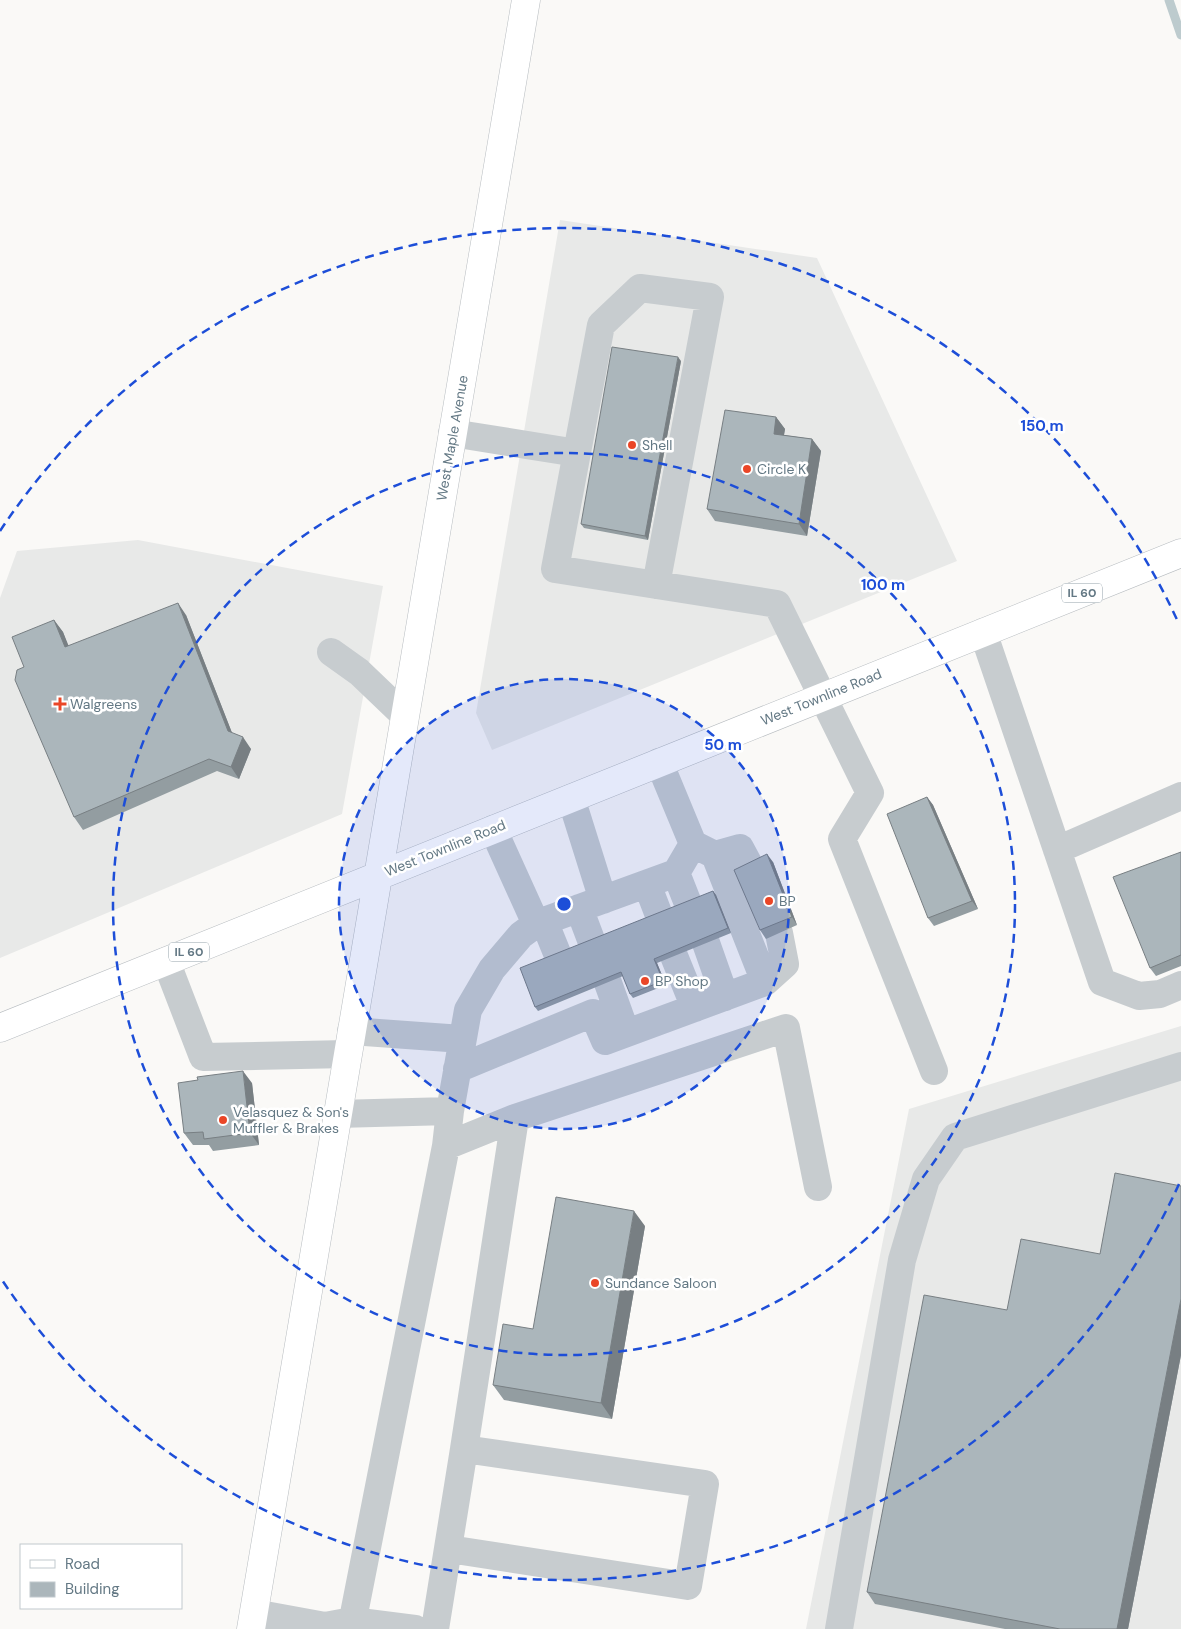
<svg xmlns="http://www.w3.org/2000/svg" width="1181" height="1629" font-family="'DM Sans',sans-serif">
<style>
.built{fill:#e8e9e8}
.lines{fill:none;stroke-linecap:round;stroke-linejoin:round}
.stream{stroke:#bdcbce;stroke-width:9}
.major-casing{stroke:#b8bdc1;stroke-width:29}
.minor{stroke:#c7cccf;stroke-width:28}
.major{stroke:#fff;stroke-width:28}
.wall{fill:#939da1}
.shaded-wall{fill:#787f83}
.building{fill:#abb6bb;stroke:#787f83}
.ring{fill:none;stroke:#1d4ed8;stroke-width:2.5;stroke-dasharray:9 6}
.poi-dot{fill:#ea4627;stroke:#fff;stroke-width:2}
.labels{text-anchor:middle;dominant-baseline:central;stroke-width:5;stroke-linejoin:round;paint-order:stroke}
.shield{fill:#fff;stroke:#92a0a9;stroke-width:1}
.shield-label{font-size:12px;font-weight:bold;fill:#637884}
.street-label{font-size:14px;fill:#637884;stroke:#fff}
.poi-label{font-size:14px;fill:#637884;stroke:#fff;text-anchor:start}
.centre{fill:#1d4ed8;stroke:#fff;stroke-width:2.5}
.ring-label{font-size:15px;text-anchor:middle;font-weight:bold;fill:#1d4ed8;stroke:#fff;stroke-width:5;stroke-linejoin:round;paint-order:stroke}
</style>
<rect width="100%" height="100%" fill="#faf9f7"/>
<!-- built -->
<path class="built" d="M560,220L817,258L957,561L492,750L476,713Z
M138,540L383,586L342,814L0,958V598L17,551Z
M1181,1026V1629H806L909,1109Z"/>
<g class="lines">
<!-- stream -->
<path class="stream" d="M1169,0L1181,35"/>
<defs>
<path id="major" d="M0,1028L1181,553
M251,1629L526,0"/>
</defs>
<!-- major casing -->
<use href="#major" class="major-casing"/>
<!-- minor -->
<path class="minor" d="M452,433L577,453
M656,585L710,297L640,288L601,325L555,569L777,604L870,793L842,839L934,1071
M983,632L1102,982L1139,996L1160,994L1181,985
M331,652L359,672L405,716
M659,762L693,844L676,873L536,924L521,935L492,969L468,1010L450,1111L446,1146L515,1118L786,1028L818,1187
M571,798L603,900
M493,829L536,924
M1057,850L1181,796
M715,855L740,848L753,872
M676,873L689,906
M647,884L660,918
M579,908L593,945
M544,921L559,958
M706,943L725,997
M674,956L695,1008
M166,961L203,1057L347,1054
M765,982L785,964L779,933
M608,983L626,1033
M351,1031L462,1039
M457,1069L593,1013L605,1041L765,982L715,855L693,844
M337,1114L450,1111
M464,1449L515,1118
M254,1613L325,1626L352,1621L415,1629
M351,1629L446,1146
M435,1629L464,1449L705,1484L688,1586L449,1549
M839,1629L902,1260L926,1179L955,1137L1181,1066"/>
<!-- major -->
<use href="#major" class="major"/>
</g>
<!-- wall -->
<path class="wall" d="M681,361L648,540L584,528L581,524Z
M776,417L785,429L784,435L812,439L821,451L807,536L715,521L707,509Z
M186,615L232,733L251,749L239,779L217,771L83,830L74,817L24,667L54,620L63,632L68,646Z
M927,797L933,805L978,909L934,926L928,918Z
M1181,852V966L1156,976L1150,968Z
M773,862L797,925L766,939L760,930Z
M713,891L716,895L731,933L657,963L666,985L633,998L630,994L623,976L538,1011L535,1007Z
M252,1083L259,1145L213,1151L209,1145H193L184,1133Z
M1181,1186V1355L1128,1629H1005L875,1604L867,1592L1007,1310L1100,1254Z
M645,1226L612,1419L504,1400L493,1385L533,1329Z"/>
<!-- shaded-wall -->
<path class="shaded-wall" d="M678,357L681,361L648,540L645,536Z
M776,417L785,429L782,446L774,434Z
M812,439L821,451L807,536L799,524Z
M178,603L186,615L236,743L228,731Z
M54,620L63,632L74,659L65,647Z
M243,737L251,749L239,779L231,767Z
M927,797L933,805L978,909L972,901Z
M767,854L773,862L797,925L792,917Z
M713,891L716,895L731,933L728,928Z
M654,959L657,963L666,985L663,981Z
M243,1071L252,1083L259,1145L250,1133Z
M634,1211L645,1226L612,1419L601,1403Z
M1181,1299V1355L1128,1629H1117Z"/>
<!-- building -->
<path class="building" d="M612,347L678,357L645,536L581,524Z
M725,410L776,417L774,434L812,439L799,524L707,509Z
M178,603L228,731L243,737L231,767L209,759L74,817L15,680L17,670L24,667L12,637L54,620L65,647Z
M927,797L972,901L928,918L887,814Z
M1181,852V955L1150,968L1113,877Z
M767,854L792,917L760,930L734,870Z
M713,891L728,928L654,959L663,981L630,994L621,972L535,1007L520,968Z
M243,1071L250,1133L204,1139L203,1132L184,1133L178,1083L198,1080L197,1077Z
M1115,1173L1181,1186V1299L1117,1629H1060L867,1592L924,1295L1007,1310L1021,1239L1100,1254Z
M556,1197L634,1211L601,1403L493,1385L503,1324L533,1329Z"/>
<!-- distance rings -->
<circle cx="564" cy="904" r="225" fill="#1d4ed8" fill-opacity=".12"/>
<g class="ring">
<circle cx="564" cy="904" r="225"/>
<circle cx="564" cy="904" r="451"/>
<path d="M1179 1184A676 676 0 0 1 0 1277M0 531A676 676 0 0 1 1179 624"/>
</g>
<!-- markers -->
<g class="poi-dot">
<circle cx="632" cy="445" r="5"/>
<circle cx="747" cy="469" r="5"/>
<path d="M57.5 696.5h5v5h5v5h-5v5h-5v-5h-5v-5h5z"/>
<circle cx="769" cy="901" r="5"/>
<circle cx="645" cy="981" r="5"/>
<circle cx="223" cy="1120" r="5"/>
<circle cx="595" cy="1283" r="5"/>
</g>
<g class="labels">
<!-- shield labels -->
<g class="shield">
<rect x="1062" y="583.5" width="40" height="19" rx="4"/>
<rect x="169" y="942.5" width="40" height="19" rx="4"/>
</g>
<g class="shield-label">
<text x="1082" y="593">IL 60</text>
<text x="189" y="952">IL 60</text>
</g>
<!-- street labels -->
<g class="street-label">
<text transform="translate(452 438) rotate(-80)">West Maple Avenue</text>
<text transform="translate(821 697) rotate(-22)">West Townline Road</text>
<text transform="translate(445 848) rotate(-22)">West Townline Road</text>
</g>
<!-- poi labels -->
<g class="poi-label">
<text x="642" y="445">Shell</text>
<text x="757" y="469">Circle K</text>
<text x="70" y="704">Walgreens</text>
<text x="779" y="901">BP</text>
<text x="655" y="981">BP Shop</text>
<text x="233" y="1112">Velasquez &amp; Son's<tspan x="233" dy="16">Muffler &amp; Brakes</tspan></text>
<text x="605" y="1283">Sundance Saloon</text>
</g>
</g>
<circle cx="564" cy="904" r="8" class="centre"/>
<g class="ring-label">
<text x="1042" y="431">150 m</text>
<text x="883" y="590">100 m</text>
<text x="723" y="750">50 m</text>
</g>
<!-- legend -->
<rect x="20" y="1544" width="162" height="65" fill="#ffffff" stroke="#c1c9ce"/>
<rect x="30" y="1560" width="25" height="8" fill="#ffffff" stroke="#c1c9ce"/>
<text x="65" y="1569" font-size="15" fill="#637884">Road</text>
<rect x="30" y="1582" width="25" height="15" fill="#abb6bb" stroke="#c1c9ce"/>
<text x="65" y="1594" font-size="15" fill="#637884">Building</text>
</svg>
